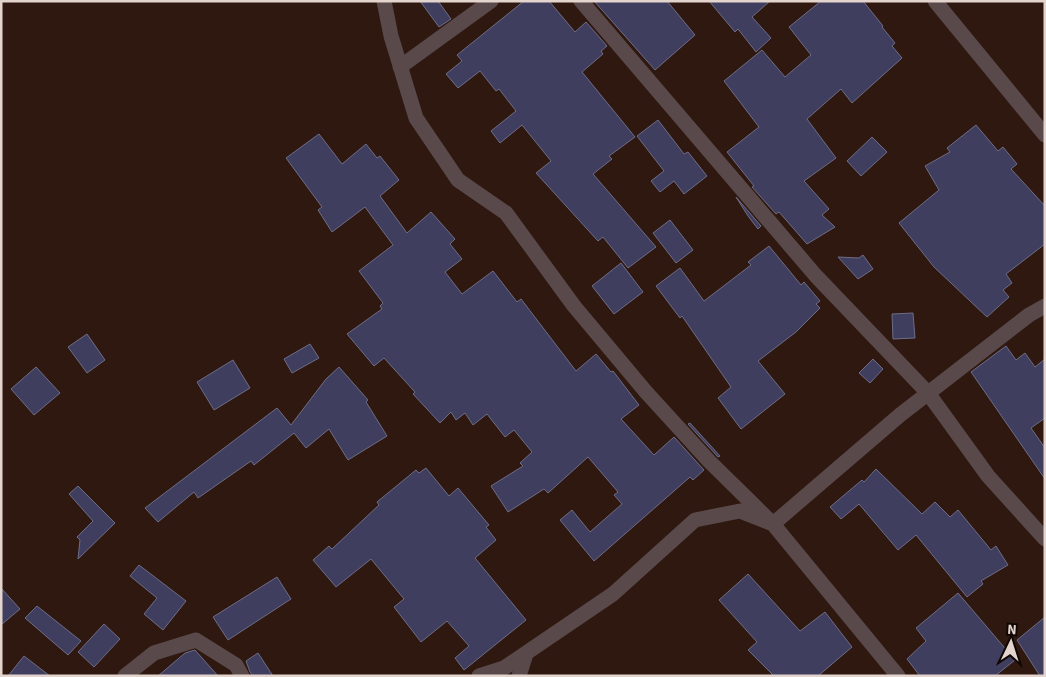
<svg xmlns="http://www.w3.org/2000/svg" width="1046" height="677" font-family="'Source Sans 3',sans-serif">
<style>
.building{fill:#403e5e;stroke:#6e6d87}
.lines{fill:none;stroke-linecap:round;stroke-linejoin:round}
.minor{stroke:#5a494b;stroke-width:15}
.tertiary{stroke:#5a494b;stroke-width:15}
</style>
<rect width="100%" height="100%" fill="#2f180f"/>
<!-- building -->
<path class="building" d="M420,1H438L451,19L439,27Z
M524,1H549L575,32L586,22L607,46L601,51L603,54L582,72L635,137L609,156L612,159L593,174L656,247L628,268L603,237L598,241L536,173L551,161L522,125L500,143L491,131L516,111L499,89L496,91L480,71L458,88L446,74L462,61L457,55Z
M594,1H667L695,35L655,70Z
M709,1H770L752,17L771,38L756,52L738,29L735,32Z
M821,1H863L883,26L882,27L895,43L892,46L902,58L852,103L841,89L807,119L836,158L804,181L829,209L822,215L835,227L807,244L779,212L776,214L752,187L754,186L727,152L759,127L724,81L762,50L785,77L811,55L789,27Z
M658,120L684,154L688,152L707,176L684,194L674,181L660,192L651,181L664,171L637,136Z
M976,125L998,151L1003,147L1017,164L1011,169L1045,206V244L1006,274L1012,283L1003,290L1009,297L987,317L934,267L899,223L939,190L925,166L950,152L947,148Z
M319,134L342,164L366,144L377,158L380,156L399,180L380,196L407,233L431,212L455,239L450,244L462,259L445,272L462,294L493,271L517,302L521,299L576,371L596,354L611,372L613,371L639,405L621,419L654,455L674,437L704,470L693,480L690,477L594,561L560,520L572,510L590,532L622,504L614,495L618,492L588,457L548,493L544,489L508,512L491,486L523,466L520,463L532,452L514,430L505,437L487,414L473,425L465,413L456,420L451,412L440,423L413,394L415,392L384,358L374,366L347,334L382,309L380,306L383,303L359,271L393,245L365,207L332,232L318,210L322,207L286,158Z
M872,137L887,152L861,176L847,161Z
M736,197L761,226L758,229L748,216Z
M670,220L693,250L676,263L653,233Z
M769,246L801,285L804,282L820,301L816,304L820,308L796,332L758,361L785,394L741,429L718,398L731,387L682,316L680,318L656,286L680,268L704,301L751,265L748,262Z
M863,255L873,269L858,279L838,257L859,258Z
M621,263L643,292L614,314L592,286Z
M913,313L915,338L893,339L892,314Z
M87,334L105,360L87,373L68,347Z
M310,344L319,358L292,373L284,359Z
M1006,346L1016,360L1025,353L1035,367L1045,359V418L1031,428L1045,448V479L971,372Z
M873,359L883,369L870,383L859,373Z
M233,360L250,388L214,410L197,382Z
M36,367L60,393L34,415L11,389Z
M339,367L368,400L366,402L387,436L348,460L329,429L306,448L294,433L254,465L251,461L198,498L194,492L158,522L145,508L277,408L291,425L326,379Z
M690,423L720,456L718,457L688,424Z
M426,468L449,496L458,488L489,525L486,527L496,540L475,558L526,620L464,670L455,658L469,646L447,621L421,642L394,607L404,599L371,559L336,587L313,560L329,546L332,549L379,505L377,502L416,470L419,473Z
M876,469L922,514L935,502L950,517L958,510L991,550L996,546L1008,565L981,581L983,584L967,597L916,535L898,550L859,504L841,519L830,507L862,480L864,482Z
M78,486L115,523L78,559L80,540L77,537L93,521L69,494Z
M139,565L186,601L163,630L144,614L157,598L130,576Z
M748,574L800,631L825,612L852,647L818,676H774L748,650L757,642L719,600Z
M277,577L291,599L228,640L213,617Z
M1,588L20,609L1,625Z
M958,593L1015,660L995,676H920L907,659L926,641L916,628Z
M37,606L81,641L68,655L25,618Z
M1045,617V676H1040L1017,640Z
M104,624L120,639L94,667L78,652Z
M195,650L218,676H158L185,653Z
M258,653L273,676H253L250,672L246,661Z
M24,656L50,676H8Z"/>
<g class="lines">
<!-- minor -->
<path class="minor" d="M384,1L391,36L416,118L458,180L506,213L574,306L646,392L709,461L773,524L898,676
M581,1L816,276L928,393L988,476L1045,539
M400,67L491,1
M125,676L154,653L196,640L236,665L242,676
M479,676L504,668L613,594L695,520L740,511L773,524L900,415L1029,315L1045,306
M519,676L526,654"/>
<!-- tertiary -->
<path class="tertiary" d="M935,1L1045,135"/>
</g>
<!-- border -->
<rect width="1046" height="677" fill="none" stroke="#e4d4ce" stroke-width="5"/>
<!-- north arrow -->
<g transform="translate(1011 642) rotate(4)" stroke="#100704" stroke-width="4" paint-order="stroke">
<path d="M0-4L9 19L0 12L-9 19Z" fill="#e4d4ce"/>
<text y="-8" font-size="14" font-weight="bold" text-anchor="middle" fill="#e4d4ce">N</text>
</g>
</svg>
